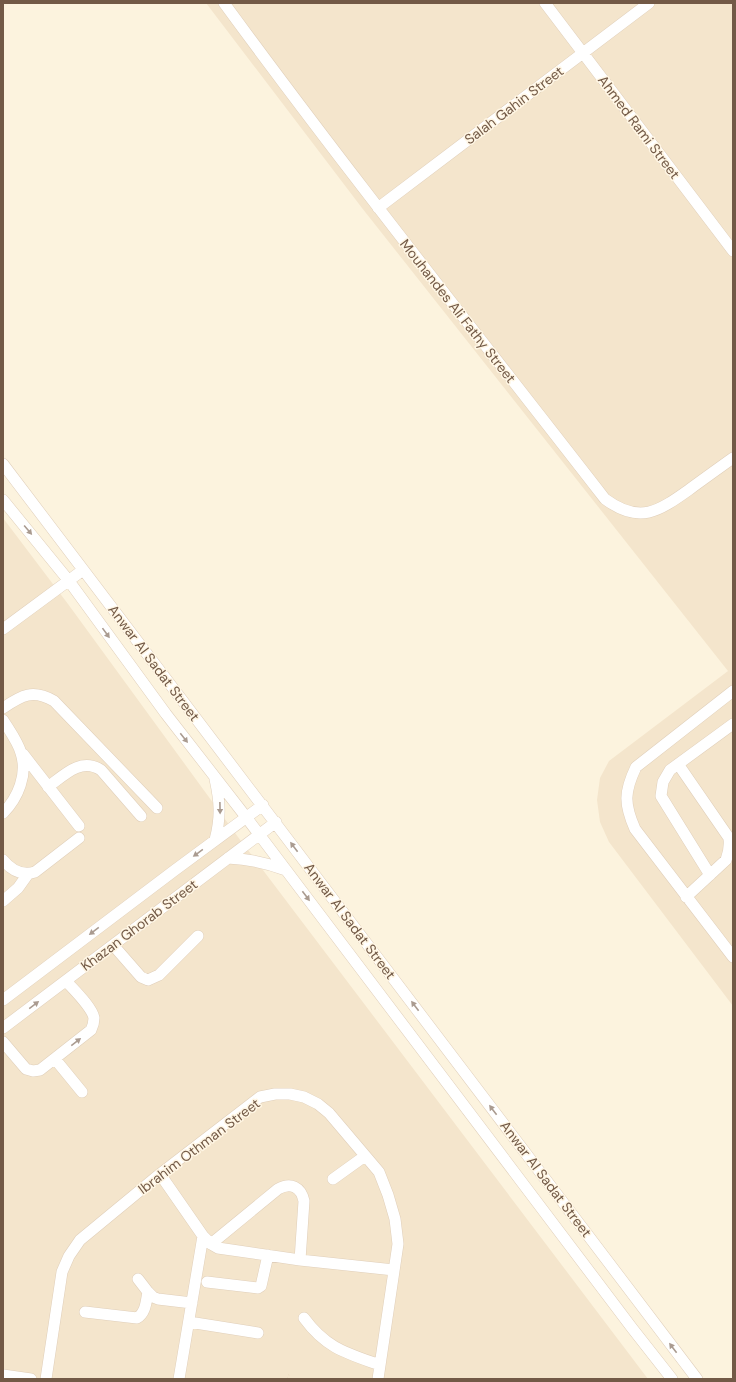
<svg xmlns="http://www.w3.org/2000/svg" width="736" height="1382" font-family="'DM Sans',sans-serif">
<style>
.residential{fill:#f4e5cc}
.lines{fill:none;stroke-linecap:round;stroke-linejoin:round}
.minor-casing{stroke:#e0cfba;stroke-width:12}
.path{stroke:#d6b599;stroke-width:2;stroke-dasharray:1 3;stroke-linecap:butt}
.minor{stroke:#fff;stroke-width:11}
.oneway{fill:#aa9b90}
.labels{text-anchor:middle;dominant-baseline:central;stroke-width:3;stroke-linejoin:round;paint-order:stroke}
.street-label{font-size:14px;fill:#725946;stroke:#fff6e4}
</style>
<rect width="100%" height="100%" fill="#fcf3de"/>
<!-- residential -->
<path class="residential" d="M206,3H733V1006L609,842L600,822L597,800L600,778L609,761L728,671L362,208Z
M3,518L68,604L238,837L648,1379H3Z"/>
<g class="lines">
<defs>
<path id="minor" d="M224,3C347,171 477,334 605,499C640,525 659,511 690,489C705,478 719,468 733,458
M545,3L733,251
M378,208L649,3
M3,464L697,1379
M3,500L69,581L166,714L246,817L632,1328L672,1379
M3,629L83,570
M733,691L636,767C624,792 624,804 635,829L733,957
M3,708C22,695 33,689 54,701L157,808
M3,720C9,730 18,742 21,753C28,774 18,798 3,813
M23,754L79,826
M678,764L729,838C730,846 729,852 726,860L686,897
M48,787C64,775 81,757 101,770L141,816
M215,840C221,817 220,802 215,779
M228,858C249,859 267,863 286,870
M3,860C12,871 22,876 35,872L79,838
M710,875L661,796L663,782L670,770L733,724
M3,901L18,888L28,874
M113,945L141,977L148,980L159,975L198,936
M3,1000L175,870L263,805
M3,1028L276,822
M3,1042L26,1069L33,1071L40,1070L91,1030C93,1026 94,1022 94,1018C92,1007 73,989 66,981
M55,1059L82,1092
M160,1174L203,1236L211,1244L218,1248L300,1260L394,1270
M333,1179L365,1156
M211,1244L278,1189C291,1182 301,1187 304,1201L300,1260
M138,1279L148,1292L153,1297L158,1299L192,1303
M207,1282L258,1288L261,1286L268,1255
M85,1312L137,1318C146,1313 146,1301 148,1292
M304,1318C326,1348 346,1353 380,1365
M189,1322L258,1333
M3,1375L31,1379
M46,1379L62,1272L69,1256L80,1240L160,1174L260,1097L275,1094H290L304,1097L318,1104L329,1113L379,1172L388,1195L395,1219L398,1244L378,1379
M179,1379L203,1236"/>
</defs>
<!-- minor casing -->
<use href="#minor" class="minor-casing"/>
<!-- path -->
<path class="path" d="M288,1379L289,1375"/>
<!-- minor -->
<use href="#minor" class="minor"/>
</g>
<!-- one-way arrows -->
<defs><path id="oneway-solid" d="M-6-.8H1V-3.2L6.5 0L1 3.2V.8H-6Z"/></defs>
<g class="oneway">
<use href="#oneway-solid" transform="translate(28 530) rotate(50)"/>
<use href="#oneway-solid" transform="translate(106 633) rotate(54)"/>
<use href="#oneway-solid" transform="translate(184 738) rotate(52)"/>
<use href="#oneway-solid" transform="translate(220 808) rotate(89)"/>
<use href="#oneway-solid" transform="translate(294 847) rotate(-127)"/>
<use href="#oneway-solid" transform="translate(198 853) rotate(144)"/>
<use href="#oneway-solid" transform="translate(306 896) rotate(53)"/>
<use href="#oneway-solid" transform="translate(94 931) rotate(143)"/>
<use href="#oneway-solid" transform="translate(34 1005) rotate(-37)"/>
<use href="#oneway-solid" transform="translate(415 1006) rotate(-127)"/>
<use href="#oneway-solid" transform="translate(76 1042) rotate(-38)"/>
<use href="#oneway-solid" transform="translate(493 1110) rotate(-127)"/>
<use href="#oneway-solid" transform="translate(673 1348) rotate(-127)"/>
</g>
<g class="labels">
<!-- street labels -->
<g class="street-label">
<text transform="translate(514 105) rotate(-37)">Salah Gahin Street</text>
<text transform="translate(639 127) rotate(53)">Ahmed Rami Street</text>
<text transform="translate(458 311) rotate(52)">Mouhandes Ali Fathy Street</text>
<text transform="translate(154 663) rotate(53)">Anwar Al Sadat Street</text>
<text transform="translate(350 921) rotate(53)">Anwar Al Sadat Street</text>
<text transform="translate(139 925) rotate(-37)">Khazan Ghorab Street</text>
<text transform="translate(199 1146) rotate(-37)">Ibrahim Othman Street</text>
<text transform="translate(546 1179) rotate(53)">Anwar Al Sadat Street</text>
</g>
</g>
<!-- border -->
<rect width="736" height="1382" fill="none" stroke="#725946" stroke-width="8"/>
</svg>
